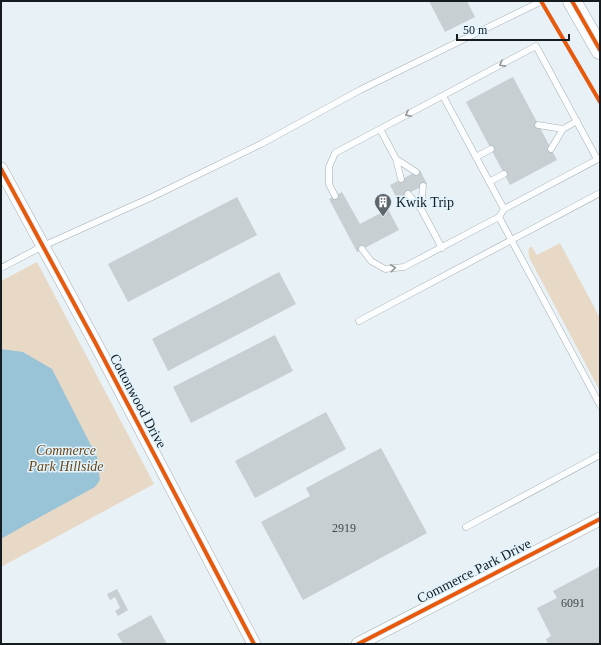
<svg xmlns="http://www.w3.org/2000/svg" width="601" height="645" font-family="Georgia,serif">
<style>
.green{fill:#e8d9c6}
.water{fill:#99c3d6}
.building{fill:#c7cfd3}
.lines{fill:none;stroke-linecap:round;stroke-linejoin:round}
.service-casing{stroke:#a6adb1;stroke-width:7}
.minor-casing{stroke:#a6adb1;stroke-width:14}
.secondary-casing{stroke:#a6adb1;stroke-width:19}
.service{stroke:#fbfdfe;stroke-width:6}
.minor{stroke:#fbfdfe;stroke-width:13}
.secondary{stroke:#fbfdfe;stroke-width:18}
.cycleway-casing{stroke:#e1f3fc;stroke-width:6}
.cycleway{stroke:#e8590c;stroke-width:4}
.oneway{stroke:#949799}
.labels{text-anchor:middle;dominant-baseline:central;stroke-width:3;stroke-linejoin:round;paint-order:stroke}
.number-label{font-size:12px;fill:#42484b}
.poi-label{font-size:14px;fill:#151b1e;stroke:#e1f3fc;text-anchor:start}
.street-label{font-size:14px;fill:#151b1e;stroke:#e1f3fc}
.park-label{font-size:14px;font-style:italic;fill:#6b4719;stroke:#e1f3fc}
</style>
<rect width="100%" height="100%" fill="#e7f1f6"/>
<!-- green -->
<path class="green" d="M560,243L600,318V391L530,259C529,255 527,251 530,247H532L537,255Z
M37,262L154,484L1,567V281Z"/>
<!-- water -->
<path class="water" d="M1,349L23,352L52,369L97,457L100,480L95,487L29,523L1,539Z"/>
<!-- building -->
<path class="building" d="M429,1H467L475,17L445,32Z
M513,77L557,160L510,185L466,102Z
M420,170L427,184L397,199L390,185Z
M342,192L360,224L388,209L399,230L357,252L329,199Z
M237,197L257,235L128,302L108,264Z
M279,272L296,304L168,371L152,339Z
M275,335L293,371L191,423L173,387Z
M326,412L346,449L255,498L235,461Z
M381,448L427,533L303,600L261,522L310,496L306,488Z
M600,566V644H548L546,639L551,636L537,608L557,598L553,591Z
M117,589L128,610L118,616L115,611L120,608L115,597L110,600L107,594Z
M151,615L167,644H123L117,634Z"/>
<g class="lines">
<defs>
<path id="service" d="M443,96L504,209
M538,125L563,129L577,121
M380,129L396,159L416,172
M551,149L563,129
M476,157L491,149
M600,158L504,209L499,217L600,405
M396,159L401,179
M489,182L504,174
M423,186L421,209L442,248
M408,194L421,209
M335,196L329,184V167L335,153L536,46L597,159
M362,249L371,261L385,269L404,267L499,217
M1,268L43,246L152,197L261,144L360,90L542,1
M359,321L600,193
M466,527L600,455"/>
<path id="minor" d="M1,169L96,344L254,644
M358,644L600,519"/>
<path id="secondary" d="M572,1L600,50"/>
</defs>
<!-- service casing -->
<use href="#service" class="service-casing"/>
<!-- minor casing -->
<use href="#minor" class="minor-casing"/>
<!-- secondary casing -->
<use href="#secondary" class="secondary-casing"/>
<!-- service -->
<use href="#service" class="service"/>
<!-- minor -->
<use href="#minor" class="minor"/>
<!-- secondary -->
<use href="#secondary" class="secondary"/>
<defs>
<path id="cycleway" d="M541,1L600,102
M572,1L600,50
M1,169L96,344L254,644
M358,644L600,519"/>
</defs>
<!-- cycleway casing -->
<use href="#cycleway" class="cycleway-casing"/>
<!-- cycleway -->
<use href="#cycleway" class="cycleway"/>
</g>
<!-- one-way arrows -->
<defs><path id="oneway-chevron" d="M-2-3.5L2.5 0L-2 3.5" fill="none" stroke-width="1.6" stroke-linecap="round" stroke-linejoin="round"/></defs>
<g class="oneway">
<use href="#oneway-chevron" transform="translate(502 64) rotate(152)"/>
<use href="#oneway-chevron" transform="translate(408 114) rotate(153)"/>
<use href="#oneway-chevron" transform="translate(393 268) rotate(-6)"/>
</g>
<!-- icons -->
<defs>
<symbol id="building-pin" viewBox="-11 -11 22 30"><path d="M0 17L-7.5 6A9.5 9.5 0 1 1 7.5 6Z" fill="#5e666a" stroke="#e1f3fc"/><path d="M-4-6H4V6H1V3H-1V6H-4ZM-2.5-4.3h1.7v1.8h-1.7ZM.8-4.3h1.7v1.8H.8ZM-2.5-1h1.7V.8h-1.7ZM.8-1h1.7V.8H.8Z" fill="#fff"/></symbol>
</defs>
<g fill-rule="evenodd">
<use href="#building-pin" x="373" y="192" width="20" height="27"/>
</g>
<g class="labels">
<!-- number labels -->
<g class="number-label">
<text x="344" y="528">2919</text>
<text x="573" y="603">6091</text>
</g>
<!-- poi labels -->
<g class="poi-label">
<text x="396" y="202">Kwik Trip</text>
</g>
<!-- street labels -->
<g class="street-label">
<text transform="translate(138 401) rotate(62)">Cottonwood Drive</text>
<text transform="translate(474 571) rotate(-27)">Commerce Park Drive</text>
</g>
<!-- park labels -->
<g class="park-label">
<text x="66" y="450">Commerce<tspan x="66" dy="16">Park Hillside</tspan></text>
</g>
</g>
<!-- border -->
<rect width="601" height="645" fill="none" stroke="#151b1e" stroke-width="4"/>
<!-- scale -->
<path d="M457 34v6h112v-6" fill="none" stroke="#151b1e" stroke-width="2"/>
<text x="463" y="34" font-size="12" fill="#151b1e" stroke="#e1f3fc" stroke-width="3" paint-order="stroke">50 m</text>
</svg>
